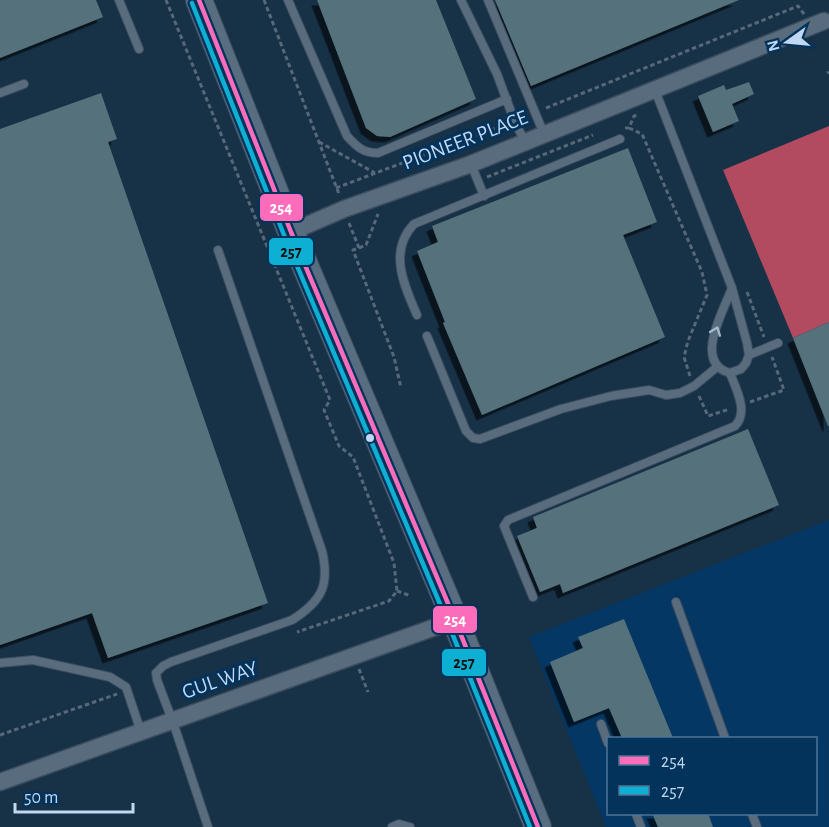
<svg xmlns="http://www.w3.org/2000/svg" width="829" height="827" font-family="'Alegreya Sans',sans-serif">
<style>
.built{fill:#043763;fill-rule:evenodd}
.water{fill:#b24a60}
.building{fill:#55717b;filter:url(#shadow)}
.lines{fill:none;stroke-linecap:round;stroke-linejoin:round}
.service-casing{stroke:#3a4c5e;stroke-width:10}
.minor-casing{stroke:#3a4c5e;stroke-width:19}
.primary-casing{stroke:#3a4c5e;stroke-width:28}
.path{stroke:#566879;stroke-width:3;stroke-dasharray:4.5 3;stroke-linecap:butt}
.service{stroke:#596c7e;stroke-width:8}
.minor{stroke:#596c7e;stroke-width:16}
.primary{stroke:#596d80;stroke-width:26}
.bus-1-casing{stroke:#03325b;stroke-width:9}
.bus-2-casing{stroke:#03325b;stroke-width:9}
.bus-1{stroke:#fb6dba;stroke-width:4.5}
.bus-2{stroke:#0dafd3;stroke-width:4.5}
.oneway{stroke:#a1b8ce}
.bus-dot{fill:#c0d8f1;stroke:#03325b;stroke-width:2}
.labels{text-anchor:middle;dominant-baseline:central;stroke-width:6;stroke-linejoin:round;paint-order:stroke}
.street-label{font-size:21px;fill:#c0d8f1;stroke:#03325b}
.line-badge{stroke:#03325b;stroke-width:2}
.badge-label{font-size:16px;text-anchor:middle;font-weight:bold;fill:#fff}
.pale-badge-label{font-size:16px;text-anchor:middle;font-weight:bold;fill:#111}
</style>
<defs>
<filter id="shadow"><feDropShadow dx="-5.5" dy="5.5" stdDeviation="0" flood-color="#0009"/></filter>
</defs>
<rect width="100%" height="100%" fill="#173147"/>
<!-- built -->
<path class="built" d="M829,520V827H606L529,637ZM608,738H816V814H608Z"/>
<!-- water -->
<path class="water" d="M829,126V322L793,338L723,170Z"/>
<!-- building -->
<path class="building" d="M0,0H96L103,17L0,58Z
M317,0H436L476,99L390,137L377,136L366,128Z
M495,0H739L531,86Z
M749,82L754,94L732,104L739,121L713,132L698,96L724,85L726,90Z
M101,93L117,139L108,142L268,603L108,658L92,613L0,645V129Z
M628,148L657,222L623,235L665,337L482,415L443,323L445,322L417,251L438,242L432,226Z
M829,322V426H828L793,338Z
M748,429L779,505L563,593L560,584L540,592L517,536L537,528L533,517Z
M624,619L673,738H622L609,708L574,722L550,662L583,648L578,637Z
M652,813H708L713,827H658Z"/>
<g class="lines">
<defs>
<path id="service" d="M119,0L139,49
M288,0L347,136C357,147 363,153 378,153L507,99
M461,0L497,74L514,120L525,142
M488,0L544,134
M655,90L732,288L747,343L749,355L746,363L741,369L730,373C693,363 723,312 732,288
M0,93L24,84
M471,164L484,196
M417,315C404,285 388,251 414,224L620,139
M427,336L466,431L473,438L480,439L561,409L611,396L649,390L666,395L680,393L694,386L717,367
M749,355L778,343
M533,597L504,526L508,520L735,426C749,412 736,389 730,373
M676,602L725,738
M0,663L33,660L110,677L126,687L141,732
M601,724L608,743
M636,814L641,827
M752,814L757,827
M208,827L174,725L157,680L156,673L163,666L171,662L292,620C322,601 330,585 322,551L218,250
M392,827L399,824L410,827"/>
<path id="minor" d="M291,232L344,209L471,164L824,21
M0,782L455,620"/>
<path id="primary" d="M199,0L291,232L455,620L538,827"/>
</defs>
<!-- service casing -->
<use href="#service" class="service-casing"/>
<!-- minor casing -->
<use href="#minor" class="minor-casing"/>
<!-- primary casing -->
<use href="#primary" class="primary-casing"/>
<!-- path -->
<path class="path" d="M166,0L330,400L324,410L339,446L353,457L394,563L397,591L389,601L297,632
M264,0L339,194
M827,73L829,72
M546,108L798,6L804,14
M625,128H629L634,116L637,115
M629,128L642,134L702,272L707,295L688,341L684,357L690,376
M319,142L375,173
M487,177L593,135
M336,188L503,125
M349,223L359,248L353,250L394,357L401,388
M359,248L366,245L378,214
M747,292L764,337
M699,396L708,416L730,409
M750,402L784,390L772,357
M397,591L411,596
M359,669L368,692
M0,735L117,694"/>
<!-- service -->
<use href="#service" class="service"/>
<!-- minor -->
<use href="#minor" class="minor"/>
<!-- primary -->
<use href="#primary" class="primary"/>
<defs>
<path id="bus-1" d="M199,0L291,232L455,620L538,827"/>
<path id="bus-2" d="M192,3L284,235L448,623L530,827"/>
</defs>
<!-- bus-1 casing -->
<use href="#bus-1" class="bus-1-casing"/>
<!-- bus-2 casing -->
<use href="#bus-2" class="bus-2-casing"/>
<!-- bus-1 -->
<use href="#bus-1" class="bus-1"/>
<!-- bus-2 -->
<use href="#bus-2" class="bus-2"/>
</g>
<!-- one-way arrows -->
<defs><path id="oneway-chevron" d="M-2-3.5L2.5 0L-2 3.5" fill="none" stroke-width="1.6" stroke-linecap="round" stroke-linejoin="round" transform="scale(1.5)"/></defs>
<use class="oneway" href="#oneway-chevron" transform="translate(716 331) rotate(-70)"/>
<!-- markers -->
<circle class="bus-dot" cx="370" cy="438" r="5"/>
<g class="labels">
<!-- street labels -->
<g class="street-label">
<text transform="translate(465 140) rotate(-21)">PIONEER PLACE</text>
<text transform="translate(220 680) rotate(-19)">GUL WAY</text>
</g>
</g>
<g class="line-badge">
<rect x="259" y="193" width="45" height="29" rx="6" fill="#fb6dba"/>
<rect x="268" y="237" width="46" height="29" rx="6" fill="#0dafd3"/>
<rect x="432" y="605" width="46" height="29" rx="6" fill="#fb6dba"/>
<rect x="441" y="648" width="46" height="29" rx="6" fill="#0dafd3"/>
</g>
<g class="badge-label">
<text x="281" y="213">254</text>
<text x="455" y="625">254</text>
</g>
<g class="pale-badge-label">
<text x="291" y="257">257</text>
<text x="464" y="668">257</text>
</g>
<!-- legend -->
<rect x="607" y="737" width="210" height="78" fill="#03325b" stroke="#4f7497" stroke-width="1.5"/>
<rect x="619" y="756" width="30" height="9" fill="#fb6dba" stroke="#4f7497" stroke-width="1.5"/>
<text x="661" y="767" font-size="18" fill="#c0d8f1">254</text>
<rect x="619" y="786" width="30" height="9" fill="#0dafd3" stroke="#4f7497" stroke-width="1.5"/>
<text x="661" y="797" font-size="18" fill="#c0d8f1">257</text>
<!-- north arrow -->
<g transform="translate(787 42) rotate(255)" stroke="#03325b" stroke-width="4.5" paint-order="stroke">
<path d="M0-4.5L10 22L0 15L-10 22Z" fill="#c0d8f1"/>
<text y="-9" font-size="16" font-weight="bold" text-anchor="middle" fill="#c0d8f1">N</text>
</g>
<!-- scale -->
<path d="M15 803v9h118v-9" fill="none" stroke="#c0d8f1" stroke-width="3"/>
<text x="24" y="803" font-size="18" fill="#c0d8f1" stroke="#03325b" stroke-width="4.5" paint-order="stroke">50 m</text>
</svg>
